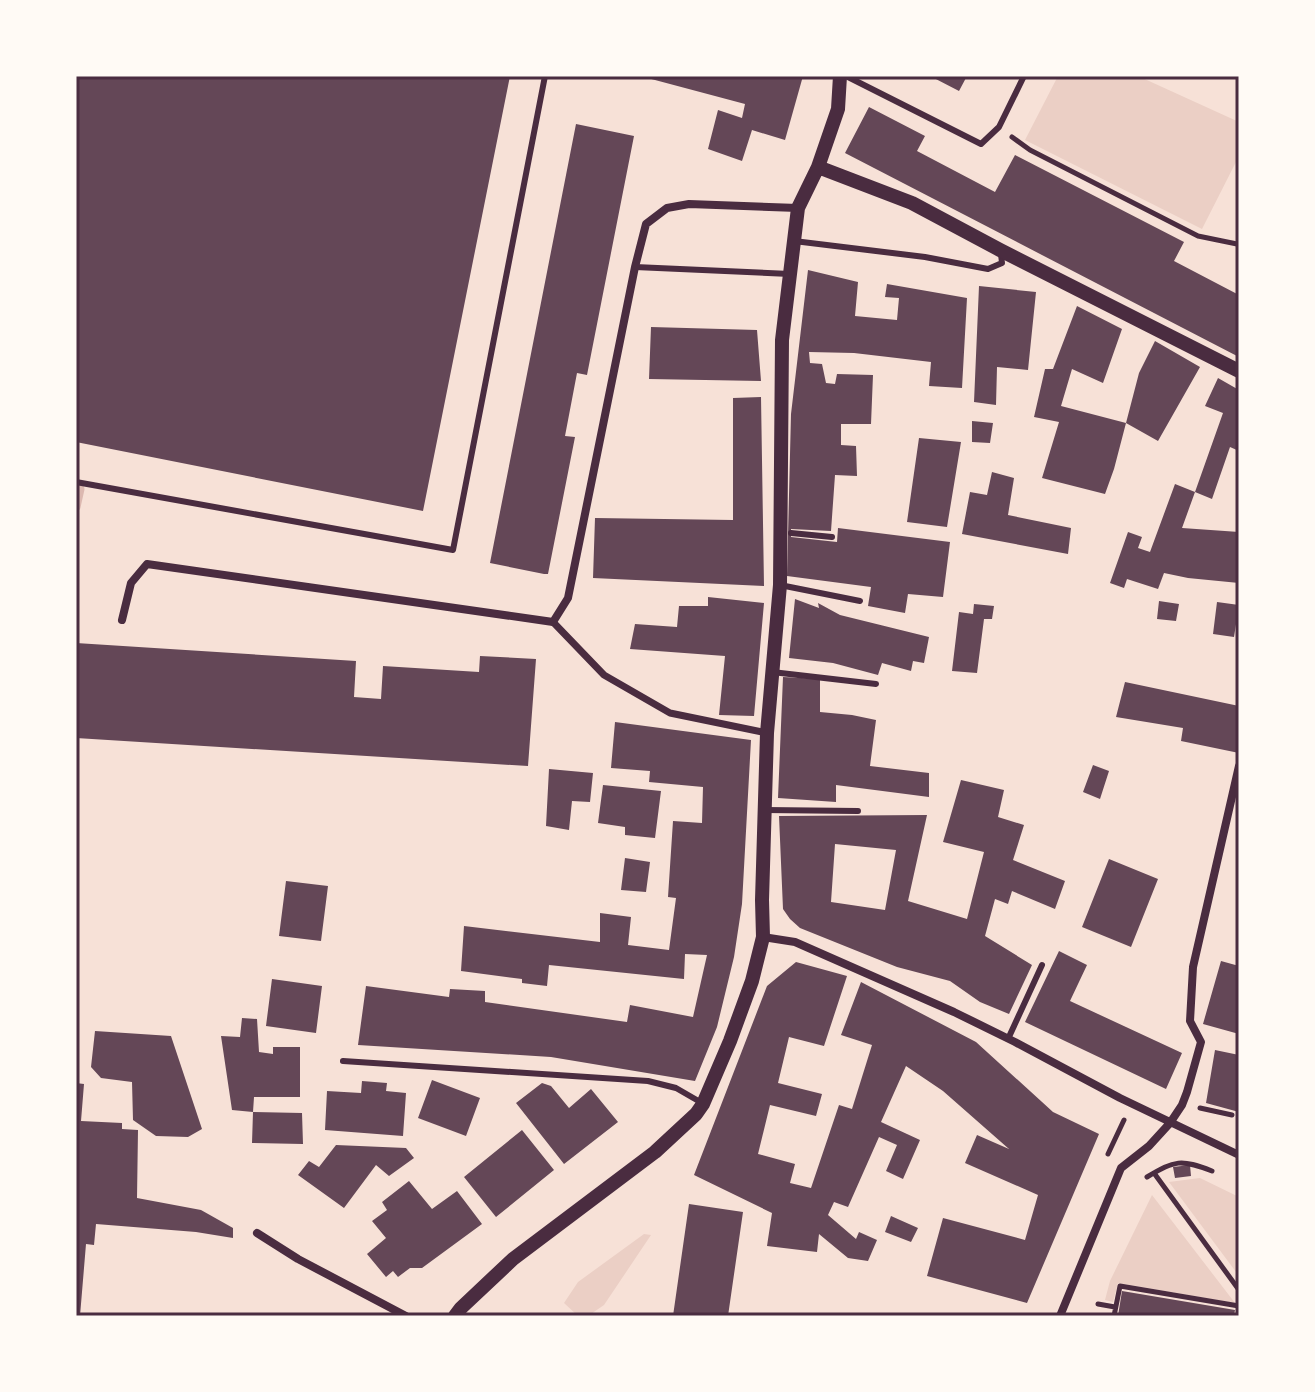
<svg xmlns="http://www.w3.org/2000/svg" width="1315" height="1392" font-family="'PT Sans Narrow',sans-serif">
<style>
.green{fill:#ebcfc5}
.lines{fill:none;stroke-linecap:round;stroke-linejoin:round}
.stream{stroke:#dcb8b0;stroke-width:9}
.building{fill:#644757;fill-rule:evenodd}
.path{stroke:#4a2c40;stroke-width:5}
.service{stroke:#4a2c40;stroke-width:6}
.pedestrian{stroke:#4a2c40;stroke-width:7}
.minor{stroke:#4a2c40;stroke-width:8}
.tertiary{stroke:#4a2c40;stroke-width:14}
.neatline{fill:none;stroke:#4a2c40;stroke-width:3}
</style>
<rect width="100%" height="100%" fill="#f7e1d7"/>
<!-- green -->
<path class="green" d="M1058,76H1138L1239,122V156L1202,229L1025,140Z
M1200,1178L1239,1197V1276L1169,1182Z
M1152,1195L1235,1303L1118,1283L1113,1302L1105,1300L1110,1281Z
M644,1234L651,1235L604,1305L588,1316H578L564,1303L578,1282Z"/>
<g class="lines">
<!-- stream -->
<path class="stream" d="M76,507L80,489"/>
</g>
<!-- building -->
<path class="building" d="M76,76H510L423,511L76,442Z
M640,76H803L785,140L752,130L742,161L708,149L718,110L742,118L745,104Z
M930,76H967L959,91Z
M869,107L925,136L917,151L995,192L1015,155L1184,242L1174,261L1239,295V351L1237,356L845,153Z
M576,124L634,136L587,375L577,373L565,436L575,437L548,574H544L490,563Z
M808,270L858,282L855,316L897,320L899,298L885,297L887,284L967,298L962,388L929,386L931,362L854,353L809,352L810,363L822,364L826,383L835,384L837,374L873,375L871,424H841V445L856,446L857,476L835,475L831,531L791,529V537L837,542L838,528L950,542L943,597L908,594L905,613L868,606L871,587L787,576L791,414Z
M979,286L1036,292L1028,370L997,367L996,405L974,402Z
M1077,306L1122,329L1103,383L1072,369L1061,406L1126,423L1139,373L1155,341L1200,367L1158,441L1126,423L1114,469L1105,494L1042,478L1059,422L1034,417L1045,369H1053Z
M651,327L757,330L761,381L649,379Z
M1218,378L1239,390V451L1230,447L1212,499L1195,492L1223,413L1205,406Z
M761,397L764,586L593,578L595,518L733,520V398Z
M972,421L993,423L990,443L972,442Z
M919,438L961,442L947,527L907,522Z
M992,472L1014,478L1008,515L1071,528L1068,554L962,534L970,492L987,495Z
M1175,484L1195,492L1182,528L1239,532V583L1188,578L1164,573L1158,589L1127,579L1124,588L1110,583L1128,532L1142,537L1138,548L1150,552Z
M708,597L764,603L754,716L719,715L725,656L630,649L635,624L677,627L679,606H708Z
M795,599L819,608L818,603L840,615L929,637L924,663L913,661L911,671L882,663L878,675L833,663L789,658Z
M1159,601L1179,604L1176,621L1157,619Z
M1217,602L1239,605L1234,637L1213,634Z
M974,604L994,606L992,619H984L977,673L952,671L959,612L973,614Z
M76,643L356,661L354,697L381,699L383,666L479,672L480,656L536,659L528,766L76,738Z
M783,677L820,679V712L852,715L876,720L870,766L929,773V797L836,785V802L778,798Z
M1125,682L1239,706V753L1181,741L1183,728L1116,717Z
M615,722L751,740L742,904L734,957L717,1027L695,1081L551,1057L358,1045L366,986L449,997L450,989L485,991V1002L627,1022L630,1005L693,1017L707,955L685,954L684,979L549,965L547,986L522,983V979L461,971L464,926L600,942V913L631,917L628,945L669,950L676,898L668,897L673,821L702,823L703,787L649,782L650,771L611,768Z
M1093,765L1109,771L1100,799L1083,792Z
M549,769L593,773L590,802L572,801L569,830L546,826Z
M961,780L1004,790L998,817L1024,825L1013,860L1065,881L1055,909L1012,891L1008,904L995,899L985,936L1032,965L1009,1014L980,1002L950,981L897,967L800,928L790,919L783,909L779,816L927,815L908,901L967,919L984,852L943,842ZM835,844L896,850L885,910L831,902Z
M603,785L661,791L655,838L625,835V827L598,823Z
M625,858L650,862L646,892L621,890Z
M1109,859L1158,879L1131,947L1082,927Z
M286,881L328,886L321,941L279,936Z
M1059,951L1087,965L1070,1001L1182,1053L1166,1089L1025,1022Z
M1221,961L1239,966V1034L1203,1024Z
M796,962L847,976L824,1046L789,1037L778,1083L822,1094L816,1116L770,1105L758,1154L795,1164L790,1183L811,1188L839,1105L852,1109L872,1045L841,1035L861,982L976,1042L1053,1112L1099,1134L1027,1303L927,1276L943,1218L1025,1240L1038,1195L965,1163L977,1135L1009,1149L943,1091L906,1066L881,1122L920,1140L903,1179L886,1171L897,1145L879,1137L848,1207L834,1202L828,1215L856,1239L859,1232L877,1240L868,1261L848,1258L819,1234L817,1252L767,1246L772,1213L694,1175L767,986Z
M272,979L322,986L316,1033L266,1026Z
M242,1018L257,1019L259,1052L273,1054V1047H300V1097H254L253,1112L232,1110L221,1036L240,1037Z
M95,1031L171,1036L202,1129L188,1137L156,1136L133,1120L132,1082L101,1078L91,1067Z
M1215,1050L1239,1055V1112L1206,1103Z
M432,1080L480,1098L466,1136L418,1118Z
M362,1081L387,1083L386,1091L406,1093L403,1136L325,1130L327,1091L361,1093Z
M76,1083L84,1084L81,1121L122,1123V1129L138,1130L137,1198L201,1210L233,1228V1238L196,1232L96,1224L94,1245L86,1244L80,1316H76Z
M542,1083L551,1086L569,1108L591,1089L618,1122L564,1164L516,1103Z
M253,1112L302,1113L303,1144L252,1143Z
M522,1130L554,1170L496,1217L464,1177Z
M336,1145L406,1148L414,1158L389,1176L376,1165L344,1208L298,1175L309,1161L319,1167Z
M1190,1165L1191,1176L1175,1178L1173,1167Z
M409,1181L432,1209L457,1191L482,1224L422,1268H410L398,1277L393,1271L386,1277L367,1254L386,1238L372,1221L387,1210L382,1202Z
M689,1204L743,1212L728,1316H673Z
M891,1216L918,1228L911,1242L885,1232Z
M1122,1291L1235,1310L1234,1316H1118Z"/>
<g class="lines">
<!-- path -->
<path class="path" d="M1012,137L1030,150L1198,236L1237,244
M1200,1108L1232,1115
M1108,1154L1124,1120
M1154,1173L1239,1290
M1147,1177C1175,1160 1181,1159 1212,1171
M1098,1304L1115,1307
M1114,1316L1120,1286L1239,1306"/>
<!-- service -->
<path class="service" d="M846,76L981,144L999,127L1024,76
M794,241L925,257L988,269L1002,263L1001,254
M635,267L790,274
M76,482L453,550L545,76
M791,533L832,537
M780,585L860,601
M772,672L876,684
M765,810L858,811
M1008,1039L1042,965
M343,1061L648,1081L676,1088L702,1103"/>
<!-- pedestrian -->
<path class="pedestrian" d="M553,622L604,675L670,713L767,733"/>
<!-- minor -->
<path class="minor" d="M122,620L131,583L147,564L553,622L568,598L635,267L646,224L667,208L689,204L798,208
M763,937L795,942L954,1012L1015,1042L1120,1098L1239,1155
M257,1233L298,1259L406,1316
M1060,1316L1121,1168L1149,1146L1170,1123L1182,1105L1187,1092L1201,1042L1190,1021L1193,967L1239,766"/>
<!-- tertiary -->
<path class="tertiary" d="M818,167L912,203L1000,250L1239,371
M455,1316L461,1308L513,1259L655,1152L696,1114L703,1104L730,1041L752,981L763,937L762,900L767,733L780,585L782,340L798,208L818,167L838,109L840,76"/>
</g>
<!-- border -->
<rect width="1315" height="1392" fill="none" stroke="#fffaf5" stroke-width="156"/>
<rect x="78" y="78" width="1159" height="1236" class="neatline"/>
</svg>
